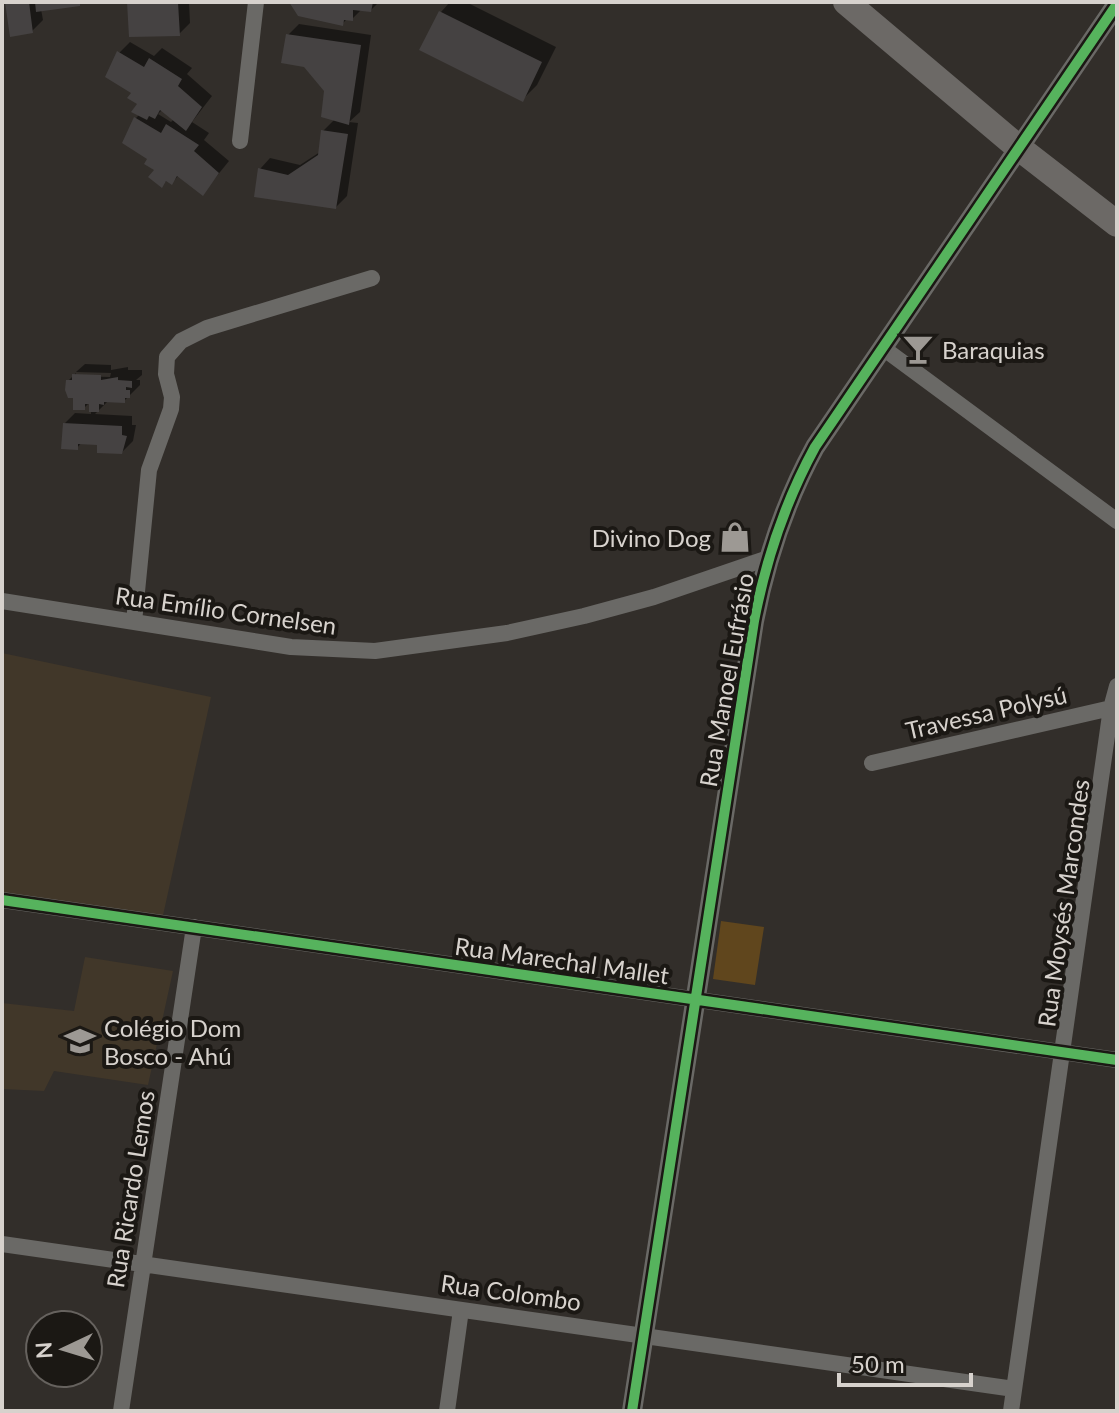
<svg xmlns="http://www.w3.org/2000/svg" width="1119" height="1413" font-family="Lato,sans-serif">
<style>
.built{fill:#413729}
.green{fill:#60461d}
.shadow{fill:#0007;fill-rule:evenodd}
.building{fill:#454242}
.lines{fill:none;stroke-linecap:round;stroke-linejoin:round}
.minor{stroke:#6a6966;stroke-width:16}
.tertiary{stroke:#6a6966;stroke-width:20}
.primary{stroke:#6c6966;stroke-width:26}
.cycleway-casing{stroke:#1b1814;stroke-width:15}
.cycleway{stroke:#56b35d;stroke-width:10}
.labels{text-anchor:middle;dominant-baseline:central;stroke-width:8;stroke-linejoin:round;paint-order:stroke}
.poi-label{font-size:24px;fill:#d7d2cd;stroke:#1b1814;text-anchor:start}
.street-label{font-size:24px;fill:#d7d2cd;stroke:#1b1814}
</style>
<rect width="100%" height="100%" fill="#322e2a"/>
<!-- built -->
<path class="built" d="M2,653L211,697L162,920L2,895Z
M85,957L173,971L148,1085L54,1071L44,1091L2,1089V1003L74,1011Z"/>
<!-- green -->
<path class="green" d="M721,921L764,927L755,985L713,979Z"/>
<!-- shadow -->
<path class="shadow" d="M7,2H81L41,9L43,20L32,31Z
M129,2H189L190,23L179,34Z
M291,2H379L371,10L362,9L352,19H347L342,24Z
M450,2H466L556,47L537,85L522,100L422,49L441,12Z
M299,24L371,35L360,112L349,122L358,123L347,196L336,207L260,169L270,158L300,165L320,152L323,131L335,119L326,90L288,35Z
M130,42L154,56L162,48L192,68L187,74L212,96L192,122L209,133L204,140L229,161L203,193L179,175L172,183L167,180L162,185L136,118L140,114V104L119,53ZM162,110L174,119L171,122L158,114Z
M85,364L111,365V370L128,367V370H142V375L136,380H140V385L124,401L109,400L95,414L132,416V425H136L133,441L122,452L99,443L82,442L77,448L64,424L75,413L91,414V401L84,408L68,381L76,373V376L110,377L111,373L76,372Z"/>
<!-- building -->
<path class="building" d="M5,2H29L33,33L10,37Z
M35,2H80V6L36,12Z
M127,2H178L180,36L129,37Z
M289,2H373L371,12L353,10V21L344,20L343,26L298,16Z
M439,11L542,62L523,102L419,50Z
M286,34L361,45L349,125L321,117L324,91L304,67L281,63Z
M117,51L144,67L149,58L182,79L178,86L202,107L186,131L160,110L155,119L149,116L147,120L131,112L137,104L127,98L131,93L105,77Z
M134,117L161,133L166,124L199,145L194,151L219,173L203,196L177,176L172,185L166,181L162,188L148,177L154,170L144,164L147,159L122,143Z
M321,130L348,134L336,209L254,197L258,168L288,175L318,155Z
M72,374L101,375V380L118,377V380L132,381V388L126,387V390H130V398H125V403L104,402V405L99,404V412H89V404H85V410H73V398H68L65,390L66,380H72Z
M63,423L122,426V435L127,436L122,454L97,453V445L78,444V450L61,449Z"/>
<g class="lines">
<!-- minor -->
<path class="minor" d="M240,141L256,2
M883,348L1117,521
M2,601L291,647L375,651L507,633L584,616L654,597L768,558
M134,622L149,470L171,409L172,397L166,374L167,357L181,341L207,328L372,278
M872,763L1111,708
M2,900L1117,1060
M2,1244L1014,1389
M121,1411L194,927
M447,1411L461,1310
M1011,1411L1111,708L1117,686"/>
<!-- tertiary -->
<path class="tertiary" d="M632,1411L754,621C766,559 785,502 815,447L1117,4"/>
<!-- primary -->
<path class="primary" d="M846,2L1019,148L1117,224"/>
<defs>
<path id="cycleway" d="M2,900L1117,1060
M632,1411L754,621C766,559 785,502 815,447L1117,4"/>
</defs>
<!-- cycleway casing -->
<use href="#cycleway" class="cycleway-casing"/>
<!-- cycleway -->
<use href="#cycleway" class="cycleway"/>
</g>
<!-- icons -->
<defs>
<symbol id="bar-bare" viewBox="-9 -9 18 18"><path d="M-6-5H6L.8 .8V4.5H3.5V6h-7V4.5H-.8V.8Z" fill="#9d9994" stroke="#1b1814" stroke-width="2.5" paint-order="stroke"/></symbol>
<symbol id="shop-bare" viewBox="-9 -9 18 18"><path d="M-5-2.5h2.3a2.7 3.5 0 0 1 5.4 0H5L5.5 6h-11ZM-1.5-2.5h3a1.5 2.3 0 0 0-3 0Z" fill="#9d9994" stroke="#1b1814" stroke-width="2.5" paint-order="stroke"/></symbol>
<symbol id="school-bare" viewBox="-9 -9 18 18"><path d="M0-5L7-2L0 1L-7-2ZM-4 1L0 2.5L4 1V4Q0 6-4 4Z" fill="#9d9994" stroke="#1b1814" stroke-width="2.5" paint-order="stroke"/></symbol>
</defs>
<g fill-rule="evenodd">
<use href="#bar-bare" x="896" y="327" width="44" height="44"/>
<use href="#shop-bare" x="713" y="515" width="44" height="44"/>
<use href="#school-bare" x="58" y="1019" width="44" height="44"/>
</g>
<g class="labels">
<!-- poi labels -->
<g class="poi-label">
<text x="942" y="349">Baraquias</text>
<text x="711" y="537" text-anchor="end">Divino Dog</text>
<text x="104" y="1027">Colégio Dom<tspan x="104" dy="28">Bosco - Ahú</tspan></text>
</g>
<!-- street labels -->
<g class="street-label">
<text transform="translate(226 610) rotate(8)">Rua Emílio Cornelsen</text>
<text transform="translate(726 680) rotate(-80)">Rua Manoel Eufrásio</text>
<text transform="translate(986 712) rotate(-13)">Travessa Polysú</text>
<text transform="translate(1063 903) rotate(-82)">Rua Moysés Marcondes</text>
<text transform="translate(562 960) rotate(8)">Rua Marechal Mallet</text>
<text transform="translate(130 1189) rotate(-81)">Rua Ricardo Lemos</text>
<text transform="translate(511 1292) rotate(8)">Rua Colombo</text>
</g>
</g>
<!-- border -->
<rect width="1119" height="1413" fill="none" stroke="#d7d2cd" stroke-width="8"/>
<!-- north arrow -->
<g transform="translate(64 1349) rotate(266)"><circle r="38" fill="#1b1814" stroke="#66625e" stroke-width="2"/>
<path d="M0-6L14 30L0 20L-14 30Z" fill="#9d9994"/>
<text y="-12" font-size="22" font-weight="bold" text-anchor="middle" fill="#d7d2cd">N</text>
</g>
<!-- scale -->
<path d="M839 1373v12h132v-12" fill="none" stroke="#d7d2cd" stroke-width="4"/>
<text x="851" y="1373" font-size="24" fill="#d7d2cd" stroke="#1b1814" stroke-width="6" paint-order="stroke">50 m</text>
</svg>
